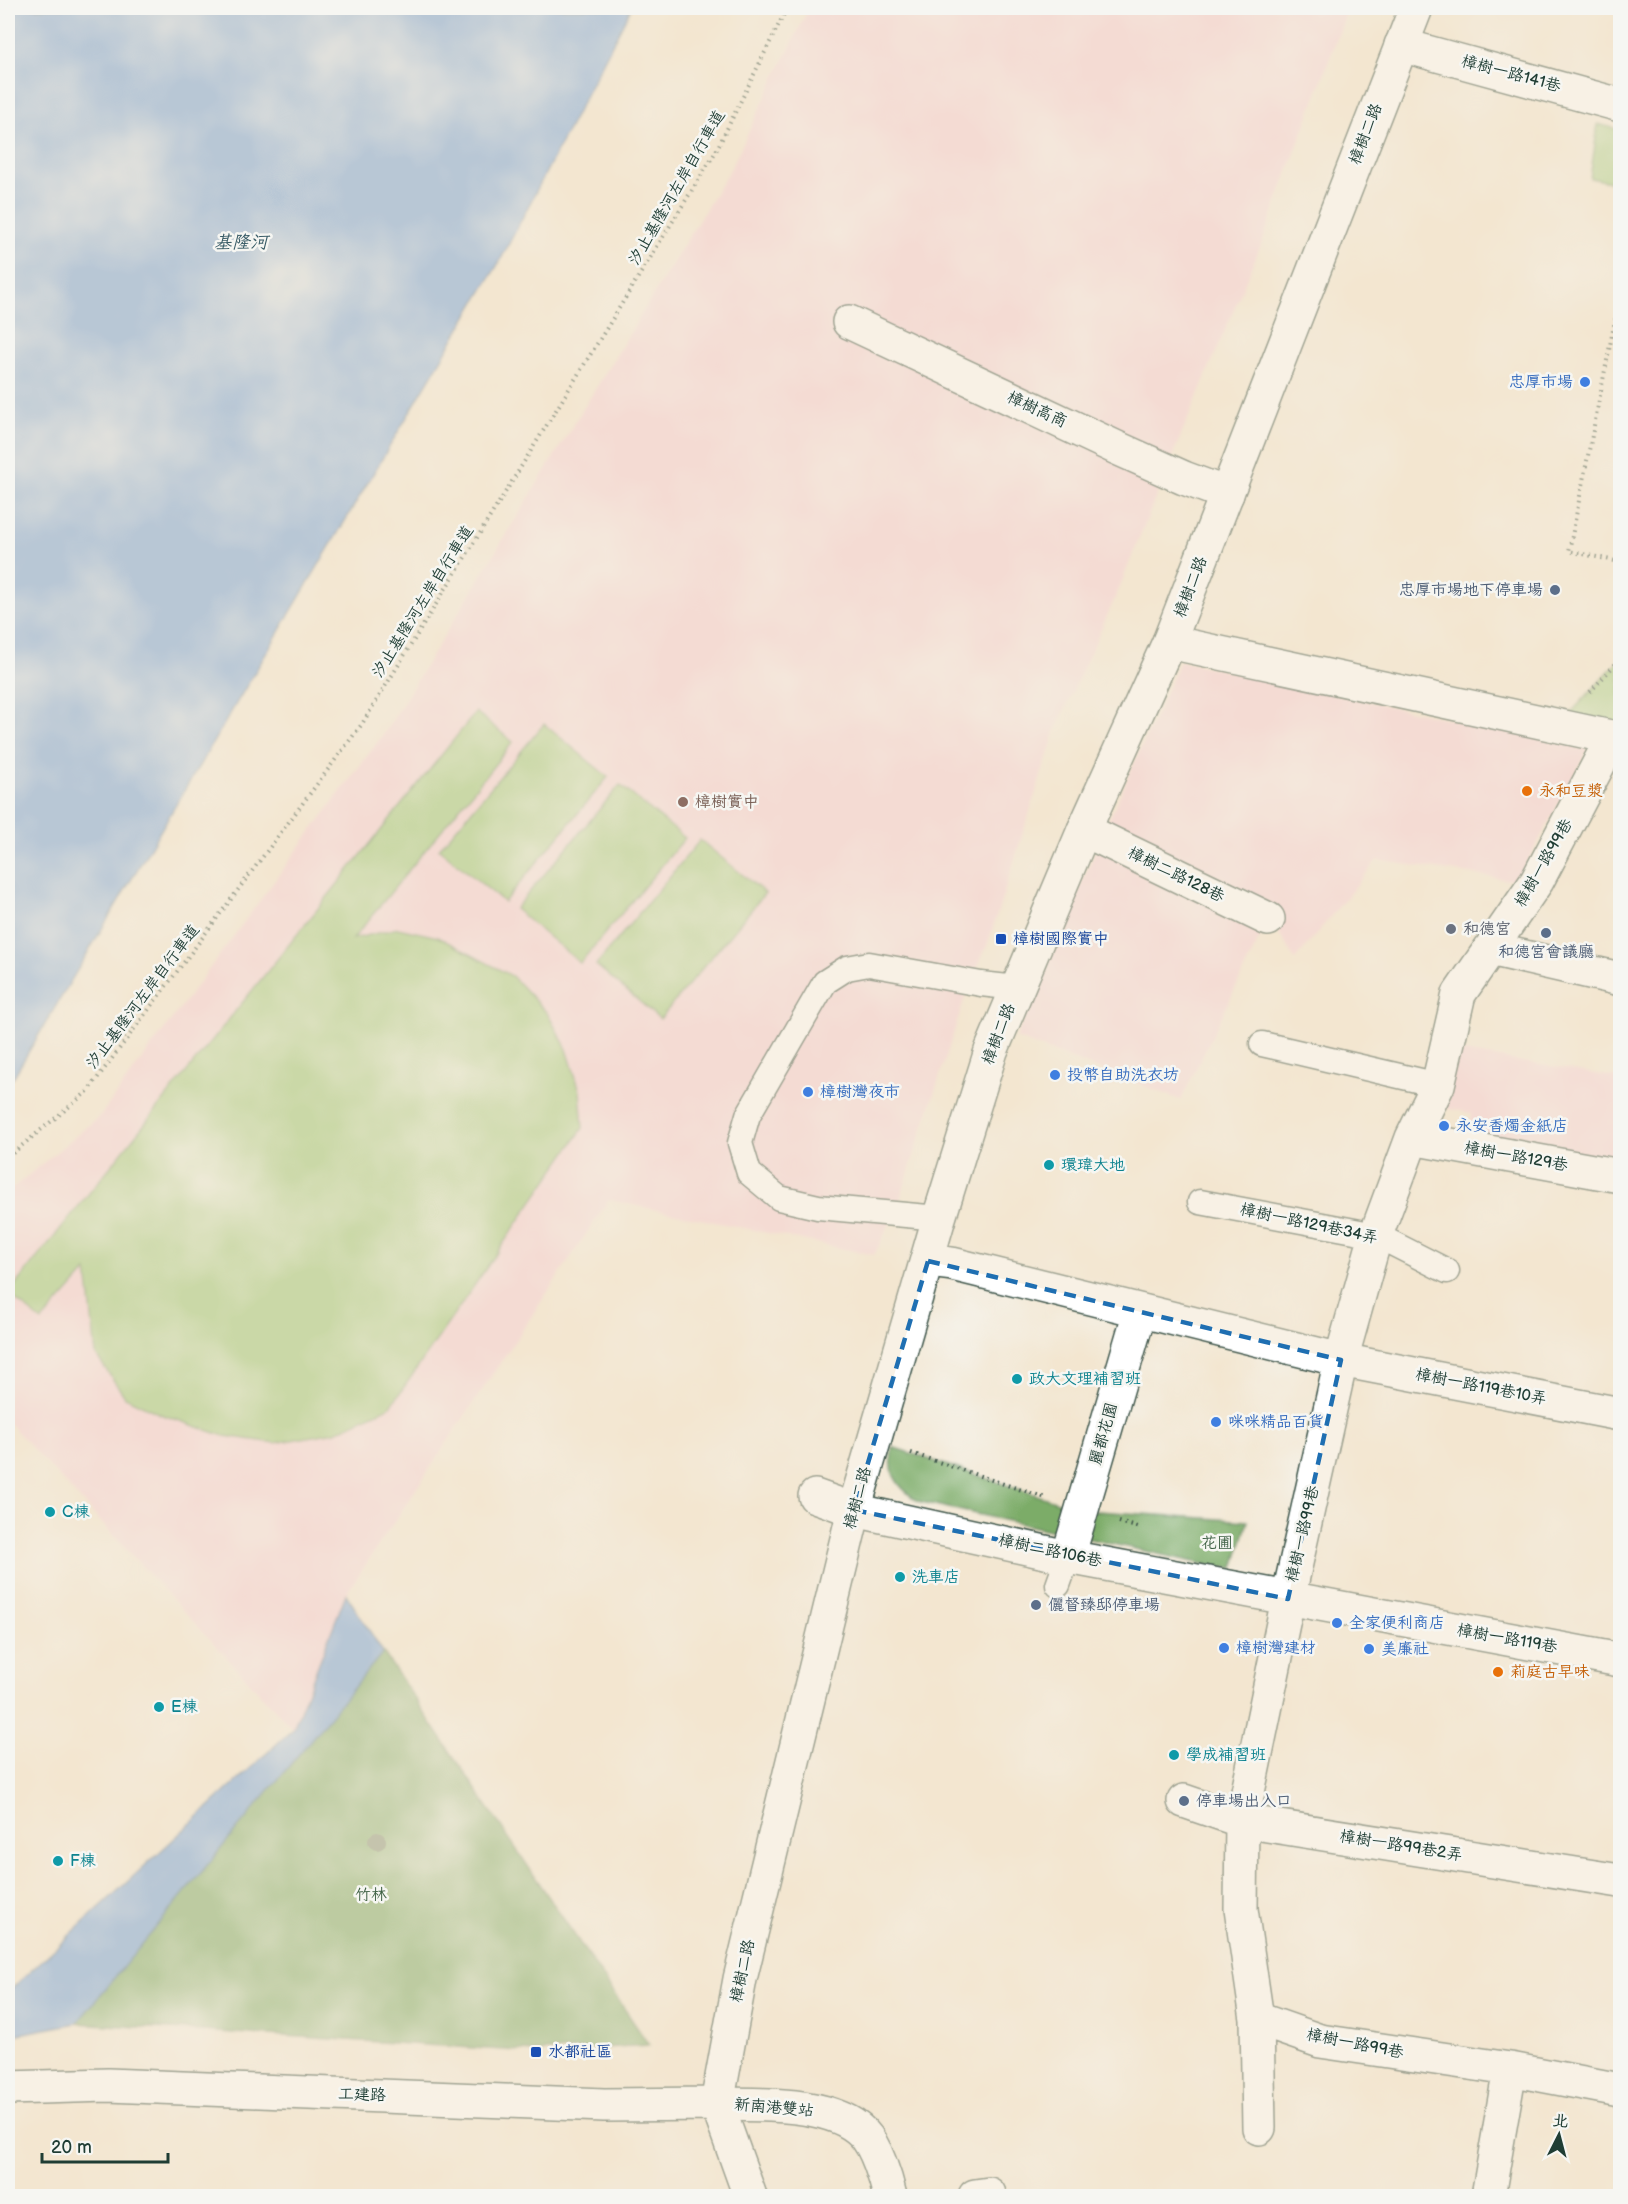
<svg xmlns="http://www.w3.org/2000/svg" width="1628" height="2204" font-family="'Balsamiq Sans','LXGW WenKai TC',sans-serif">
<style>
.built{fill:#f6cfd8}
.green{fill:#9ac876;stroke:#5c8255;stroke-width:1.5}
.forest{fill:#7bac67;stroke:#4d744e;stroke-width:1.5}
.water{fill:#72a2dc;stroke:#487088;stroke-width:1.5}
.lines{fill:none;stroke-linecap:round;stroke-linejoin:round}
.service-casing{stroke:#3f564b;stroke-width:27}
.pedestrian-casing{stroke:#3f564b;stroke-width:36}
.minor-casing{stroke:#3f564b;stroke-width:36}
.tertiary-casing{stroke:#3f564b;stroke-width:36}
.path{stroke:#3f564b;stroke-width:4;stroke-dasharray:1.5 4.5;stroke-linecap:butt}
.service{stroke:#fff;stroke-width:24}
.pedestrian{stroke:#fff;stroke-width:33}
.minor{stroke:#fff;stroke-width:33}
.tertiary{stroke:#fff;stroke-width:33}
.tree{fill:#8f9c83}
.marked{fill:none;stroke:#1f6fb2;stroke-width:4.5;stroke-dasharray:12 8;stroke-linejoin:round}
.shop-dot{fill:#3f7fe0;stroke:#f6f6f2;stroke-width:2}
.service-dot{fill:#5c6f8a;stroke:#f6f6f2;stroke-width:2}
.food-dot{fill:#e8710a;stroke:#f6f6f2;stroke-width:2}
.education-dot{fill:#8d6e63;stroke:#f6f6f2;stroke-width:2}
.worship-dot{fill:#6b7280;stroke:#f6f6f2;stroke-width:2}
.transit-dot{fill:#1a4fb4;stroke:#f6f6f2;stroke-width:2}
.culture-dot{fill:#0f9aa8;stroke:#f6f6f2;stroke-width:2}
.labels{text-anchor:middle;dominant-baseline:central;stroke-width:5;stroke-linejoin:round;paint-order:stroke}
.street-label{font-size:16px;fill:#1f3d34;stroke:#f6f6f2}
.shop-label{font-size:16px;fill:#366cbe;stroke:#f6f6f2;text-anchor:start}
.service-label{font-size:16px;fill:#4e5e75;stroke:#f6f6f2;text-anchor:start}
.food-label{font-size:16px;fill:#c56008;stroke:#f6f6f2;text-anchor:start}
.education-label{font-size:16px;fill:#785e54;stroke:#f6f6f2;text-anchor:start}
.worship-label{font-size:16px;fill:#5b616d;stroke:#f6f6f2;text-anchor:start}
.transit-label{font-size:16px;fill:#164399;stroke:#f6f6f2;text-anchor:start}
.culture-label{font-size:16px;fill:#0d838f;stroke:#f6f6f2;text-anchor:start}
.park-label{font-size:16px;fill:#3e6044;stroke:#f6f6f2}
.water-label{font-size:18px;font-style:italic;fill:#385b66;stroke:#f6f6f2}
</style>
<rect width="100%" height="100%" fill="#f6f6f2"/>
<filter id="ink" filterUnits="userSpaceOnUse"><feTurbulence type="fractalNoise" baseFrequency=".0167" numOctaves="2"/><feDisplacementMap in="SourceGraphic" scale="12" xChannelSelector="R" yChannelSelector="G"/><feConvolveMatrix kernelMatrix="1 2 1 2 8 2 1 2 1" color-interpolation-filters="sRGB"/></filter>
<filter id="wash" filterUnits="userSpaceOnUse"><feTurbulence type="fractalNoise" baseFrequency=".008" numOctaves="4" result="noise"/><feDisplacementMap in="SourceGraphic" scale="24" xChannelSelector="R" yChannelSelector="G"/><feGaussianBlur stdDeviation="1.35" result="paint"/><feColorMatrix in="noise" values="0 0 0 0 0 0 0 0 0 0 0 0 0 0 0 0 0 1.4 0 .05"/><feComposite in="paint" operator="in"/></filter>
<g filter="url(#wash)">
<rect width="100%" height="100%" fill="#f3e6d0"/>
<!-- built -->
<path class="built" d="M809,8H1348L1263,240L1169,464L1116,596L1057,726L987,946L969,985L897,1209L874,1255L609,1200L346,1594L293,1729L8,1422V1192L100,1116L385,732L731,168Z
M1180,661L1588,749L1517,881L1377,860L1295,960L1270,917L1181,1100L1016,1038L1102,835Z
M1445,1049L1620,1078V1176L1466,1148L1472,1113L1428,1105Z"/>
<!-- green -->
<path class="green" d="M1598,124L1620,130V184L1590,178Z
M1620,659V739L1559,726Z
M476,712L513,742L353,939L398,928L438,937L512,976L547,1013L567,1049L580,1091L583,1128L391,1406L335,1432L275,1443L224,1436L160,1414L125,1397L96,1355L87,1271L42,1321L8,1294Z
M544,724L608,777L504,902L439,849Z
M620,785L685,838L580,963L515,909Z
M700,840L765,893L660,1019L596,965Z"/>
<!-- forest -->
<path class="forest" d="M892,1447L1082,1510L1248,1521L1234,1568L1217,1567L917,1501C895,1484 889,1475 892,1447Z
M383,1652L649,2045L536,2052L77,2023Z"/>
<!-- water -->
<path class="water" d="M8,8H631L500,261L13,1078L8,1082Z
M346,1594L383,1652L77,2023L8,2036V1992L293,1729Z"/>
</g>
<g filter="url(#ink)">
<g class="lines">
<defs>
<path id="service" d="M1262,1044L1438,1085
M1200,1202L1376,1235L1447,1271
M939,1218L818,1207L779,1198L749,1173L740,1143L748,1115L825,982L847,968L869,964L981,984L1017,988
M1058,1585L1068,1557"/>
<path id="pedestrian" d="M849,322L1117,448L1184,478L1227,494
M928,1261L952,1264L1341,1360
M1068,1557L1140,1311
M975,2196L989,2194"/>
<path id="minor" d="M1401,45L1620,105
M1169,642L1620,739
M1084,830L1268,919
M1490,949L1620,979
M1412,1138L1620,1176
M1341,1360L1620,1414
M815,1496L854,1510L1068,1557L1620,1660
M1184,1801L1242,1821L1620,1881
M1257,2019L1320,2041L1510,2069L1620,2090
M717,2104C759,2105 832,2101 863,2133C876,2146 886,2179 890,2196
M1259,2128L1257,2019L1241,1909L1242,1821L1288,1599L1341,1360L1376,1235L1412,1138L1438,1085L1459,994L1537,881L1613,737
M1488,2196L1510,2069"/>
<path id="tertiary" d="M8,2088L108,2085L604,2105L717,2104
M750,2196L717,2104L740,1979L854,1510L939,1218L991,1051L1084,830L1169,642L1416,8"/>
</defs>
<!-- service casing -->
<use href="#service" class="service-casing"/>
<!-- pedestrian casing -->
<use href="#pedestrian" class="pedestrian-casing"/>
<!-- minor casing -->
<use href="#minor" class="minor-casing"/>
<!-- tertiary casing -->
<use href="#tertiary" class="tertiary-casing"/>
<!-- path -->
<path class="path" d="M1620,295L1569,551L1620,562
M1590,692L1620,659
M8,1157L87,1092L362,724L715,153L787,8
M911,1453L1046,1498
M1119,1522L1140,1528"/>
<!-- service -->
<use href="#service" class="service"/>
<!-- pedestrian -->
<use href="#pedestrian" class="pedestrian"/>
<!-- minor -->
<use href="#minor" class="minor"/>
<!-- tertiary -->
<use href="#tertiary" class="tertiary"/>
</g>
<!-- trees -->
<circle class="tree" cx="377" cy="1841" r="9"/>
</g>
<!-- marked area -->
<path d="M0 0H1628V2204H0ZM928,1261L1341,1360L1288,1599L854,1510Z" fill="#f3e6d0" fill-opacity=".55" fill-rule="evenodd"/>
<path class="marked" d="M928,1261L1341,1360L1288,1599L854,1510Z"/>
<!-- markers -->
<g class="shop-dot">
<circle cx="1585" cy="382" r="6"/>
<circle cx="1055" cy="1075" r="6"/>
<circle cx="808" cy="1092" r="6"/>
<circle cx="1444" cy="1126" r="6"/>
<circle cx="1216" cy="1422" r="6"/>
<circle cx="1337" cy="1623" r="6"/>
<circle cx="1224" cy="1648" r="6"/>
<circle cx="1369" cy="1649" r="6"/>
</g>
<g class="service-dot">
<circle cx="1555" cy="590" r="6"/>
<circle cx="1546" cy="933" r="6"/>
<circle cx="1036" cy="1605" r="6"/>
<circle cx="1184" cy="1801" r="6"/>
</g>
<g class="food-dot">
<circle cx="1527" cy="791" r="6"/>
<circle cx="1498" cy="1672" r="6"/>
</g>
<circle class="education-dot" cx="683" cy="802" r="6"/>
<circle class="worship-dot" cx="1451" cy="929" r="6"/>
<g class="transit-dot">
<rect x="995" y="933" width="12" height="12" rx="3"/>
<rect x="530" y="2046" width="12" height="12" rx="3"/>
</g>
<g class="culture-dot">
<circle cx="1049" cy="1165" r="6"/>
<circle cx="1017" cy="1379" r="6"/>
<circle cx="50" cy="1512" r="6"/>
<circle cx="900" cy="1577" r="6"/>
<circle cx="159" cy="1707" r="6"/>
<circle cx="1174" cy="1755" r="6"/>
<circle cx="58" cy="1861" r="6"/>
</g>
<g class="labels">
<!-- street labels -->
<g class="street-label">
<text transform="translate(1511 74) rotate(15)">樟樹一路141巷</text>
<text transform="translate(1366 134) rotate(-69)">樟樹二路</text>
<text transform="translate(677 188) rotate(-60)">汐止基隆河左岸自行車道</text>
<text transform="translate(1037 410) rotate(25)">樟樹高商</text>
<text transform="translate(1191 587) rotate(-69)">樟樹二路</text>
<text transform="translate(423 602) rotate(-58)">汐止基隆河左岸自行車道</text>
<text transform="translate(1544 863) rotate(-60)">樟樹一路99巷</text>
<text transform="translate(1176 875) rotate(26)">樟樹二路128巷</text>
<text transform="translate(143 997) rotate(-53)">汐止基隆河左岸自行車道</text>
<text transform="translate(999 1034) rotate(-69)">樟樹二路</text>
<text transform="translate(1516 1157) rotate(10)">樟樹一路129巷</text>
<text transform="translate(1309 1224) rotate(12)">樟樹一路129巷34弄</text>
<text transform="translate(1481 1387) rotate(11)">樟樹一路119巷10弄</text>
<text transform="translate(1104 1434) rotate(-74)">麗都花園</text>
<text transform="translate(858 1498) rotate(-75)">樟樹二路</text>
<text transform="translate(1303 1534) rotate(-77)">樟樹一路99巷</text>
<text transform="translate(1050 1551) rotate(12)">樟樹二路106巷</text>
<text transform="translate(1507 1639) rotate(10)">樟樹一路119巷</text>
<text transform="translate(1401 1846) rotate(9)">樟樹一路99巷2弄</text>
<text transform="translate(743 1971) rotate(-78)">樟樹二路</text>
<text transform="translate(1355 2044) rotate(11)">樟樹一路99巷</text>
<text transform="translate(362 2095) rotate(2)">工建路</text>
<text transform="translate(774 2108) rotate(5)">新南港雙站</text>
</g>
<!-- shop labels -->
<g class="shop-label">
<text x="1573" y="382" text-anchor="end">忠厚市場</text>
<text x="1067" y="1075">投幣自助洗衣坊</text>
<text x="820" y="1092">樟樹灣夜市</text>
<text x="1456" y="1126">永安香燭金紙店</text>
<text x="1228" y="1422">咪咪精品百貨</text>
<text x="1349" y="1623">全家便利商店</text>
<text x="1236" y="1648">樟樹灣建材</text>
<text x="1381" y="1649">美廉社</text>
</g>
<!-- service labels -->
<g class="service-label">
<text x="1543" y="590" text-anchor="end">忠厚市場地下停車場</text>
<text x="1546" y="952" text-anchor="middle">和德宮會議廳</text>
<text x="1048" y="1605">儷督臻邸停車場</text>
<text x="1196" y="1801">停車場出入口</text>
</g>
<!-- food labels -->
<g class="food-label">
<text x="1539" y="791">永和豆漿</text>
<text x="1510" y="1672">莉庭古早味</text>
</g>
<!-- education labels -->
<g class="education-label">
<text x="695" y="802">樟樹實中</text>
</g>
<!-- worship labels -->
<g class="worship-label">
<text x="1463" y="929">和德宮</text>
</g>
<!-- transit labels -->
<g class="transit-label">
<text x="1013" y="939">樟樹國際實中</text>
<text x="548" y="2052">水都社區</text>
</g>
<!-- culture labels -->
<g class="culture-label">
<text x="1061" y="1165">環瑋大地</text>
<text x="1029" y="1379">政大文理補習班</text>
<text x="62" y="1512">C棟</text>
<text x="912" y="1577">洗車店</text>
<text x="171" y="1707">E棟</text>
<text x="1186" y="1755">學成補習班</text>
<text x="70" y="1861">F棟</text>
</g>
<!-- park labels -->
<g class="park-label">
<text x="1217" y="1543">花圃</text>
<text x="371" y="1895">竹林</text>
</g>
<!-- water labels -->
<g class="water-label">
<text x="241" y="242">基隆河</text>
</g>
</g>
<!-- margin -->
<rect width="1628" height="2204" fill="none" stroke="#f6f6f2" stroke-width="30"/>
<!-- north arrow -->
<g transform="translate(1559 2135) rotate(6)" stroke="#f6f6f2" stroke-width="4.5" paint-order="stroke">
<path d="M0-4.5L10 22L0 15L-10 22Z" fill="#1f3d34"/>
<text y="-9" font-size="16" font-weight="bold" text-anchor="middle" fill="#1f3d34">北</text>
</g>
<!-- scale -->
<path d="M42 2153v9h126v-9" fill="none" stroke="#1f3d34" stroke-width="3"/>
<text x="51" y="2153" font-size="18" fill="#1f3d34" stroke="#f6f6f2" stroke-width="4.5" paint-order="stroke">20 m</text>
</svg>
